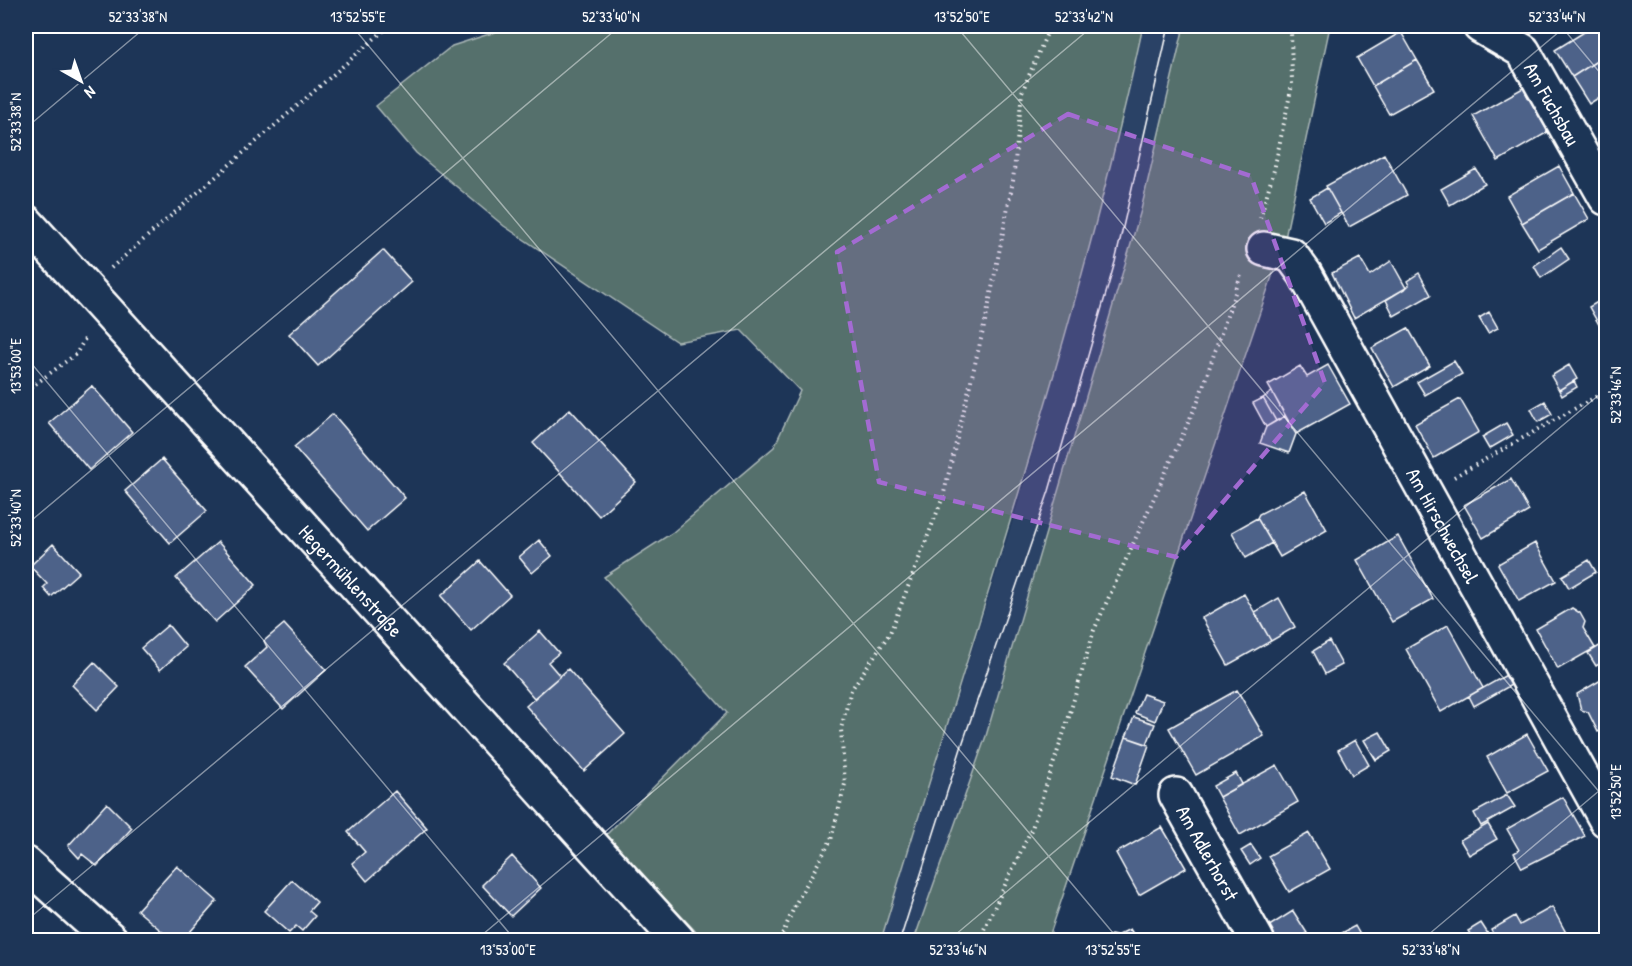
<svg xmlns="http://www.w3.org/2000/svg" width="1632" height="966" font-family="'Patrick Hand',sans-serif">
<style>
.built{fill:#2c4266}
.green{fill:#556f6c;stroke:#aab7b6;stroke-width:1.5}
.building{fill:#4e6289;stroke:#fff;stroke-width:1.5}
.lines{fill:none;stroke-linecap:round;stroke-linejoin:round}
.minor-casing{stroke:#fff;stroke-width:38}
.path{stroke:#fff;stroke-width:4;stroke-dasharray:1.5 4.5;stroke-linecap:butt}
.minor{stroke:#1d3557;stroke-width:33}
.tram{stroke:#fff;stroke-width:1.5}
.marked{fill:#a36bd2;fill-opacity:0.2;stroke:#a36bd2;stroke-width:4.5;stroke-dasharray:12 8;stroke-linejoin:round}
.ticks{fill:none;stroke:#fff;stroke-width:1.5;stroke-opacity:0.45}
.labels{text-anchor:middle;dominant-baseline:central;stroke-width:4.5;stroke-linejoin:round;paint-order:stroke}
.street-label{font-size:20px;fill:#fff;stroke:#1d3557}
.neatline{fill:none;stroke:#fff;stroke-width:2}
.ticks-label{font-size:15px;text-anchor:middle;fill:#fff}
</style>
<rect width="100%" height="100%" fill="#1d3557"/>
<filter id="ink" filterUnits="userSpaceOnUse"><feTurbulence type="fractalNoise" baseFrequency=".0167" numOctaves="2"/><feDisplacementMap in="SourceGraphic" scale="12" xChannelSelector="R" yChannelSelector="G"/><feConvolveMatrix kernelMatrix="1 2 1 2 8 2 1 2 1" color-interpolation-filters="sRGB"/></filter>
<g filter="url(#ink)">
<!-- built -->
<path class="built" d="M1143,26H1184L1141,210L986,736L914,940H881L1021,494L1119,137Z"/>
<!-- green -->
<path class="green" d="M514,26H1143C1076,336 972,637 881,940H704L605,836L727,713L604,577L672,533L774,447L800,391L741,330L677,342L504,226L416,153L376,106L452,46Z
M1184,26H1330L1285,238L1048,940H914L986,736L1141,210Z"/>
<!-- building -->
<path class="building" d="M1594,26H1606V55L1572,77L1555,50Z
M1401,32L1417,60L1373,86L1357,58Z
M1606,55V93L1589,104L1572,77Z
M1417,60L1434,89L1389,114L1373,86Z
M1523,88L1548,132L1498,161L1473,116Z
M1384,154L1407,195L1349,227L1326,186Z
M1559,166L1574,193L1522,223L1507,196Z
M1476,169L1485,184L1450,205L1441,189Z
M1327,188L1341,213L1324,223L1310,198Z
M1574,193L1589,219L1538,249L1522,223Z
M1561,247L1569,259L1541,278L1534,266Z
M383,250L412,282L318,366L289,334Z
M1360,258L1370,275L1391,261L1406,288L1354,318L1332,273Z
M1419,273L1431,295L1394,316L1386,300L1406,288L1409,285L1407,281Z
M1606,297V337L1589,307Z
M1489,312L1498,328L1488,333L1479,318Z
M1408,328L1430,366L1394,387L1372,348Z
M1454,361L1462,374L1425,395L1417,382Z
M1328,365L1350,404L1296,434L1268,385L1300,366L1307,377Z
M1569,365L1577,379L1559,390L1551,376Z
M1574,381L1577,387L1562,396L1559,390Z
M92,386L132,432L89,470L49,423Z
M1272,392L1285,416L1276,421L1263,398Z
M1263,398L1276,421L1266,427L1253,403Z
M1460,399L1479,432L1434,458L1415,424Z
M1545,401L1552,414L1538,422L1531,409Z
M570,409L636,482L599,516L533,443Z
M333,414L405,498L367,531L294,447Z
M1285,416L1296,434L1289,453L1260,443L1266,427Z
M1506,423L1513,435L1489,449L1482,437Z
M162,459L207,511L170,543L125,491Z
M1511,479L1529,511L1483,538L1464,505Z
M1305,491L1327,530L1280,557L1257,518L1259,514Z
M1257,518L1272,543L1246,558L1232,532Z
M1398,536L1433,599L1392,622L1357,560Z
M539,540L552,556L532,573L519,557Z
M218,542L256,585L215,622L176,578Z
M1535,543L1556,581L1519,601L1498,564Z
M53,544L79,572L51,597L43,588L47,584L30,566Z
M1589,560L1596,572L1569,588L1562,576Z
M480,561L510,595L471,630L441,596Z
M1244,594L1271,641L1228,665L1202,618Z
M1279,598L1295,627L1271,641L1255,612Z
M1572,608L1580,613L1585,622L1583,628L1595,648L1558,669L1536,629Z
M284,624L326,670L283,709L245,667L267,647L264,641Z
M168,625L186,647L160,670L141,648Z
M1448,625L1483,688L1441,712L1406,649Z
M540,631L559,653L548,662L560,676L534,698L504,663Z
M1329,641L1342,665L1325,674L1313,651Z
M1606,642V660L1596,666L1588,653Z
M94,662L119,687L97,710L72,685Z
M568,669L625,734L584,771L526,706Z
M1508,674L1513,684L1474,706L1469,696Z
M1606,677V728L1598,732L1588,712L1581,710L1577,694Z
M1237,690L1264,736L1196,775L1169,728Z
M1143,694L1163,701L1155,721L1135,713Z
M1134,717L1155,724L1147,744L1126,737Z
M1380,732L1391,751L1376,760L1364,740Z
M1527,734L1548,771L1507,793L1487,757Z
M1126,737L1149,745L1135,785L1112,776Z
M1355,740L1369,765L1352,775L1338,750Z
M1277,765L1298,802L1240,835L1219,797Z
M1236,773L1242,784L1219,797L1213,786Z
M395,791L427,828L367,881L352,863L365,852L348,832Z
M1507,795L1515,807L1481,826L1474,813Z
M1563,797L1585,836L1522,868L1514,853L1519,850L1507,829Z
M107,803L132,828L97,866L82,854L79,858L68,846Z
M1488,824L1497,839L1469,855L1460,840Z
M1162,827L1186,868L1139,895L1116,853Z
M1309,833L1330,869L1289,892L1268,856Z
M1251,845L1260,858L1250,865L1241,851Z
M512,856L541,888L511,916L482,885Z
M177,866L217,901L183,940H172L137,910Z
M292,880L317,902L309,911L315,916L302,931L296,926L289,933L264,911Z
M1552,907L1570,940H1496L1491,930L1515,916L1520,925Z
M1293,911L1307,933L1295,940H1273L1266,928Z
M1481,923L1492,940H1474L1468,931Z
M1355,926L1363,940H1329Z
M1130,929L1137,940H1101L1111,935L1116,936Z"/>
<g class="lines">
<defs>
<g id="minor">
<path id="s1" d="M1480,26L1523,51L1606,198"/>
<path id="s2" d="M26,222L678,940"/>
<path id="s3" d="M1264,249L1291,255L1305,274L1606,820"/>
<path id="s4" d="M1176,795L1257,940"/>
<path d="M26,864L111,940"/>
</g>
</defs>
<!-- minor casing -->
<use href="#minor" class="minor-casing"/>
<!-- path -->
<path class="path" d="M1260,218L1274,170L1292,85L1291,26
M111,268L389,26
M26,391L76,354L86,337
M1454,477L1606,391
M780,940L796,903L831,840L845,784L841,729L851,690L890,633L943,497L987,314L1013,181L1022,92L1050,26
M979,940L1032,828L1068,720L1094,630L1198,401L1242,272"/>
<!-- minor -->
<use href="#minor" class="minor"/>
<!-- tram -->
<path class="tram" d="M900,940L963,742L1049,491L1115,262L1169,26"/>
</g>
</g>
<!-- marked area -->
<path class="marked" d="M1068,114L1251,176L1325,383L1176,557L879,482L837,252Z"/>
<!-- ticks -->
<path class="ticks" d="M352,26L1119,940M956,26L1606,800M1561,26L1606,80M26,128L147,26M26,357L515,940M26,525L620,26M26,921L1093,26M476,940L1566,26M949,940L1606,389M1422,940L1606,785"/>
<g class="labels">
<!-- street labels -->
<g class="street-label">
<text stroke="none"><textPath href="#s1" startOffset="110">Am Fuchsbau</textPath></text>
<text stroke="none"><textPath href="#s3" startOffset="338">Am Hirschwechsel</textPath></text>
<text stroke="none"><textPath href="#s2" startOffset="484">Hegermühlenstraße</textPath></text>
<text stroke="none"><textPath href="#s4" startOffset="66">Am Adlerhorst</textPath></text>
</g>
</g>
<!-- margin -->
<rect width="1632" height="966" fill="none" stroke="#1d3557" stroke-width="66"/>
<!-- north arrow -->
<g transform="translate(81 81) rotate(140)" stroke="#1d3557" stroke-width="4.5" paint-order="stroke">
<path d="M0-4.5L10 22L0 15L-10 22Z" fill="#ffffff"/>
<text y="-9" font-size="16" font-weight="bold" text-anchor="middle" fill="#ffffff">N</text>
</g>
<rect x="33" y="33" width="1566" height="900" class="neatline"/>
<g class="ticks-label">
<text x="138" y="22">52°33'38"N</text>
<text x="358" y="22">13°52'55"E</text>
<text x="611" y="22">52°33'40"N</text>
<text x="962" y="22">13°52'50"E</text>
<text x="1084" y="22">52°33'42"N</text>
<text x="1557" y="22">52°33'44"N</text>
<text transform="translate(16 122) rotate(-90)" y="5">52°33'38"N</text>
<text transform="translate(16 366) rotate(-90)" y="5">13°53'00"E</text>
<text transform="translate(1616 395) rotate(-90)" y="5">52°33'46"N</text>
<text transform="translate(16 518) rotate(-90)" y="5">52°33'40"N</text>
<text transform="translate(1616 792) rotate(-90)" y="5">13°52'50"E</text>
<text x="508" y="955">13°53'00"E</text>
<text x="958" y="955">52°33'46"N</text>
<text x="1113" y="955">13°52'55"E</text>
<text x="1431" y="955">52°33'48"N</text>
</g>
</svg>
